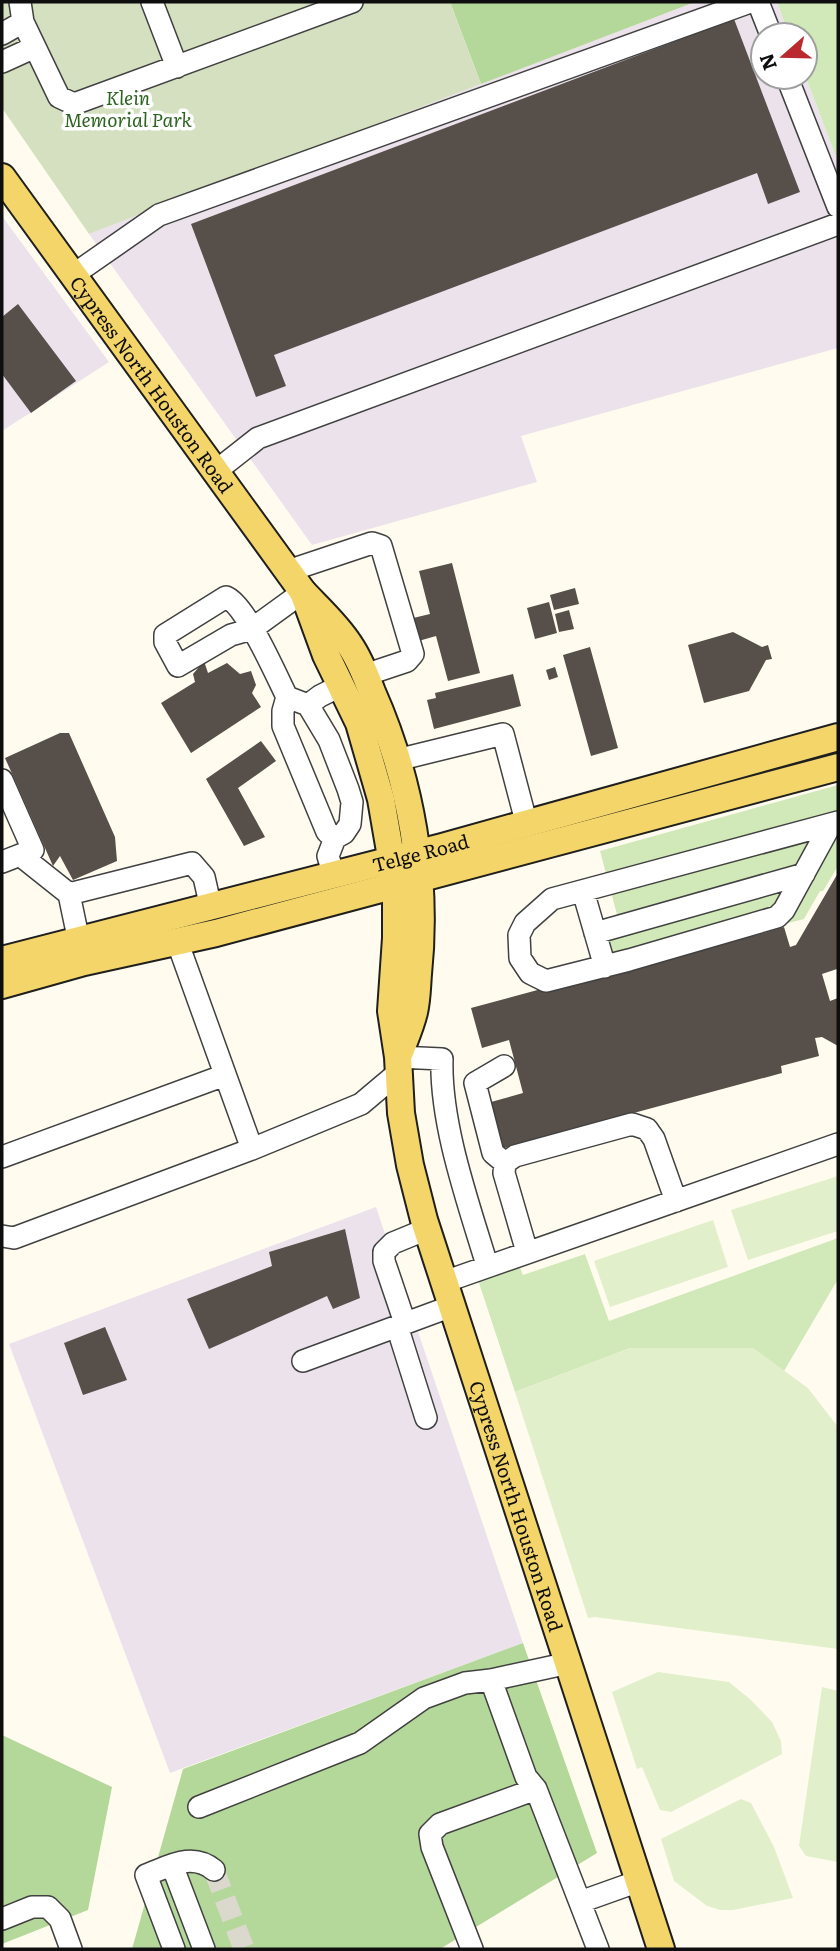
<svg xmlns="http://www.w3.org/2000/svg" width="840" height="1951" font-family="Literata,serif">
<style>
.industrial{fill:#ebe2ec}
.green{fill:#d1e8b9}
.forest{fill:#b4d899}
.cemetery{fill:#d5e0c0}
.pitch{fill:#e2efcb}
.building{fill:#564f4a}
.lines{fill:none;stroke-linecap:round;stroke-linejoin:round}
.minor-tunnel{stroke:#dbd8cd;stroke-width:21;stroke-dasharray:21 10;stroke-linecap:butt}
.minor-casing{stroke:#414141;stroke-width:24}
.major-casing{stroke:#1f1f1f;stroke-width:30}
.minor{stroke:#fff;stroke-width:21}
.major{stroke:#f4d569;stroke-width:26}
.labels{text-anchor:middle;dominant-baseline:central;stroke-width:7;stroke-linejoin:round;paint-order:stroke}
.park-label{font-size:19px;font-style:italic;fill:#2d6420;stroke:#fff}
.street-label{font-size:19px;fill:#0e0e0e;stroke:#fff}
</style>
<rect width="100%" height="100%" fill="#fffcef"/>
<!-- industrial -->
<path class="industrial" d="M695,2H777L789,35H763V77L805,75L838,162V348L521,436L537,482L312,545L89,234Z
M2,216L109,362L2,431Z
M376,1207L523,1643L170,1773L9,1344Z"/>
<!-- green -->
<path class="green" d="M777,2H838V162L805,75V35H789Z
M838,785V866L823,891H820L804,919L752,932L607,956L608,933L619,922L600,851Z
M838,1238V1279L784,1371L753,1348H630L515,1392L477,1277L518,1263L523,1275L585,1254L609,1321Z"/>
<!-- forest -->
<path class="forest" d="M450,2H695L481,84Z
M523,1643L597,1853L440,1949H132L183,1769Z
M2,1735L112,1787L88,1910L2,1944Z"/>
<!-- cemetery -->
<path class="cemetery" d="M2,2H450L481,84L89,234L2,108Z"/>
<!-- pitch -->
<path class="pitch" d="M838,1176V1231L748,1260L731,1210Z
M713,1220L728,1267L610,1307L594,1261Z
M630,1348H753L808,1388L838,1427V1649L595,1617L588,1618L515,1392Z
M658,1672L729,1682L751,1700L772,1722L781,1741L782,1754L671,1812L660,1810L642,1767L637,1769L612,1692Z
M822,1687L838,1691V1862L806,1856L799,1846Z
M741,1799L751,1803L774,1847L793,1898L733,1910H720L707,1906L674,1881L661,1839Z"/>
<!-- building -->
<path class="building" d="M734,19L800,192L768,204L757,173L274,355L286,386L256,397L191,224Z
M18,304L76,381L31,413L2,374V317Z
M452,563L480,673L448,681L436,636L415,642L409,619L430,614L419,571Z
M575,588L579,604L554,610L550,595Z
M549,602L557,633L535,639L527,608Z
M569,610L574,629L559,632L555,614Z
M733,632L762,647L768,645L772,659L766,660L749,691L704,703L688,645Z
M590,647L618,748L591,756L563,655Z
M204,661L208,673L227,663L240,674L251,671L256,685L252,693L261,707L191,753L161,703L195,682L193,674Z
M555,667L558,677L549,680L546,670Z
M513,674L521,706L434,729L427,700L436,698L435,693Z
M60,733H69L115,837L117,861L73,880L60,856L53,866L5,758Z
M261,741L276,761L238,788L265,837L244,846L206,779Z
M838,873V966L837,969L822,974L830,1001L838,998V1046L822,1037L815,1038L819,1056L781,1066L782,1073L497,1150L490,1122L496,1120L491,1102L523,1093L509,1040L482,1048L471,1008L752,932L753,936L784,927L790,947L796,945Z
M345,1229L360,1298L333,1309L327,1296L209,1349L187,1299L272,1266L269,1252Z
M105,1327L127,1380L83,1395L64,1343Z"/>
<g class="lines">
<!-- minor-tunnel -->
<path class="minor-tunnel" d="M214,1870L244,1949"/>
<defs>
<path id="minor" d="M20,2L23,22L59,97L74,104L352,2
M152,2L177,67
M758,2L771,35
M2,34L23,22
M2,62L35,47
M787,77L838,207
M73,275L159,215L750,2
M216,471L258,438L838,224
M288,571L372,543L381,546L413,654L407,661L365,675
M287,697C276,675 246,605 226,597L165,635V642L178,666L231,635L252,629L303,592
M308,705L320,696L342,685
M397,760L503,734L527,825
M2,780L33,850L2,862
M831,824L784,910L777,917L629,960L546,981L530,973L520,958L519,935L525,923L552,899L838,822
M20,855L69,894
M334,876L328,856L335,838L344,833L350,824L352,802L348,789L329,740L308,705L287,697L283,711V726L327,832L335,838
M583,891L605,967
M595,933L804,874
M177,941L252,1149
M82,956L69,894L192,863L204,877L211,908
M398,1057L442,1059C440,1124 468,1202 487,1265
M504,1066L475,1083L493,1153L505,1163L504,1173L527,1252
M2,1157L225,1075
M505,1163L515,1156L632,1124L647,1129L654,1139L676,1201
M2,1236L14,1238L252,1149L361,1104L399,1072
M444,1282L838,1144
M405,1323L384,1261V1252L393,1243L427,1229
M397,1326L426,1418
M303,1361L452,1306
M491,1680L526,1777L536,1789L598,1949
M199,1807L360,1743L424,1698L465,1683L491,1680L569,1663
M172,1865L204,1949
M580,1902L639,1881
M2,1919L32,1907H48L60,1919L71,1949
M174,1949L146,1875C170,1866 192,1852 214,1870
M472,1949L432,1847L430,1834L440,1824L536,1789"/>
<g id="major">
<path id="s1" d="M2,177L303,592C318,608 337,625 349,644C359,658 366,676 372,692C411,780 428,878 418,974C417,986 417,1000 414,1012C411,1025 405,1039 400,1052"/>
<path id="s2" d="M303,592L326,655L359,723L381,799L396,886V938L391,1011L398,1057L401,1113L410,1165L424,1220L661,1949"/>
<path id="s3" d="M2,960L442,847L838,737"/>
<path d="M2,985L84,962L216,933L838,767"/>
</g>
</defs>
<!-- minor casing -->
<use href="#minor" class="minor-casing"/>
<!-- major casing -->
<use href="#major" class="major-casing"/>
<!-- minor -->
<use href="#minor" class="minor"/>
<!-- major -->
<use href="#major" class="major"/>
</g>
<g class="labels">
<!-- park labels -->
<g class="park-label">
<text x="128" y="97">Klein<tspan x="128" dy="22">Memorial Park</tspan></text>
</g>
<!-- street labels -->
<g class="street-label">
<text stroke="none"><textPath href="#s1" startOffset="256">Cypress North Houston Road</textPath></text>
<text stroke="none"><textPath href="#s3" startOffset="432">Telge Road</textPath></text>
<text stroke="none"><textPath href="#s2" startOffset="948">Cypress North Houston Road</textPath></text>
</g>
</g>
<!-- border -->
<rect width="840" height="1951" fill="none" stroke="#0e0e0e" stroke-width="7"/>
<!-- north arrow -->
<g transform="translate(784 56) rotate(250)"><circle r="33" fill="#ffffff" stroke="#9f9f9f" stroke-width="2"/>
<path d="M0-5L12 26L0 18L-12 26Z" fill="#ba292e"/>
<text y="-10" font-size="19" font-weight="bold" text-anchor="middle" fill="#0e0e0e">N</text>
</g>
</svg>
